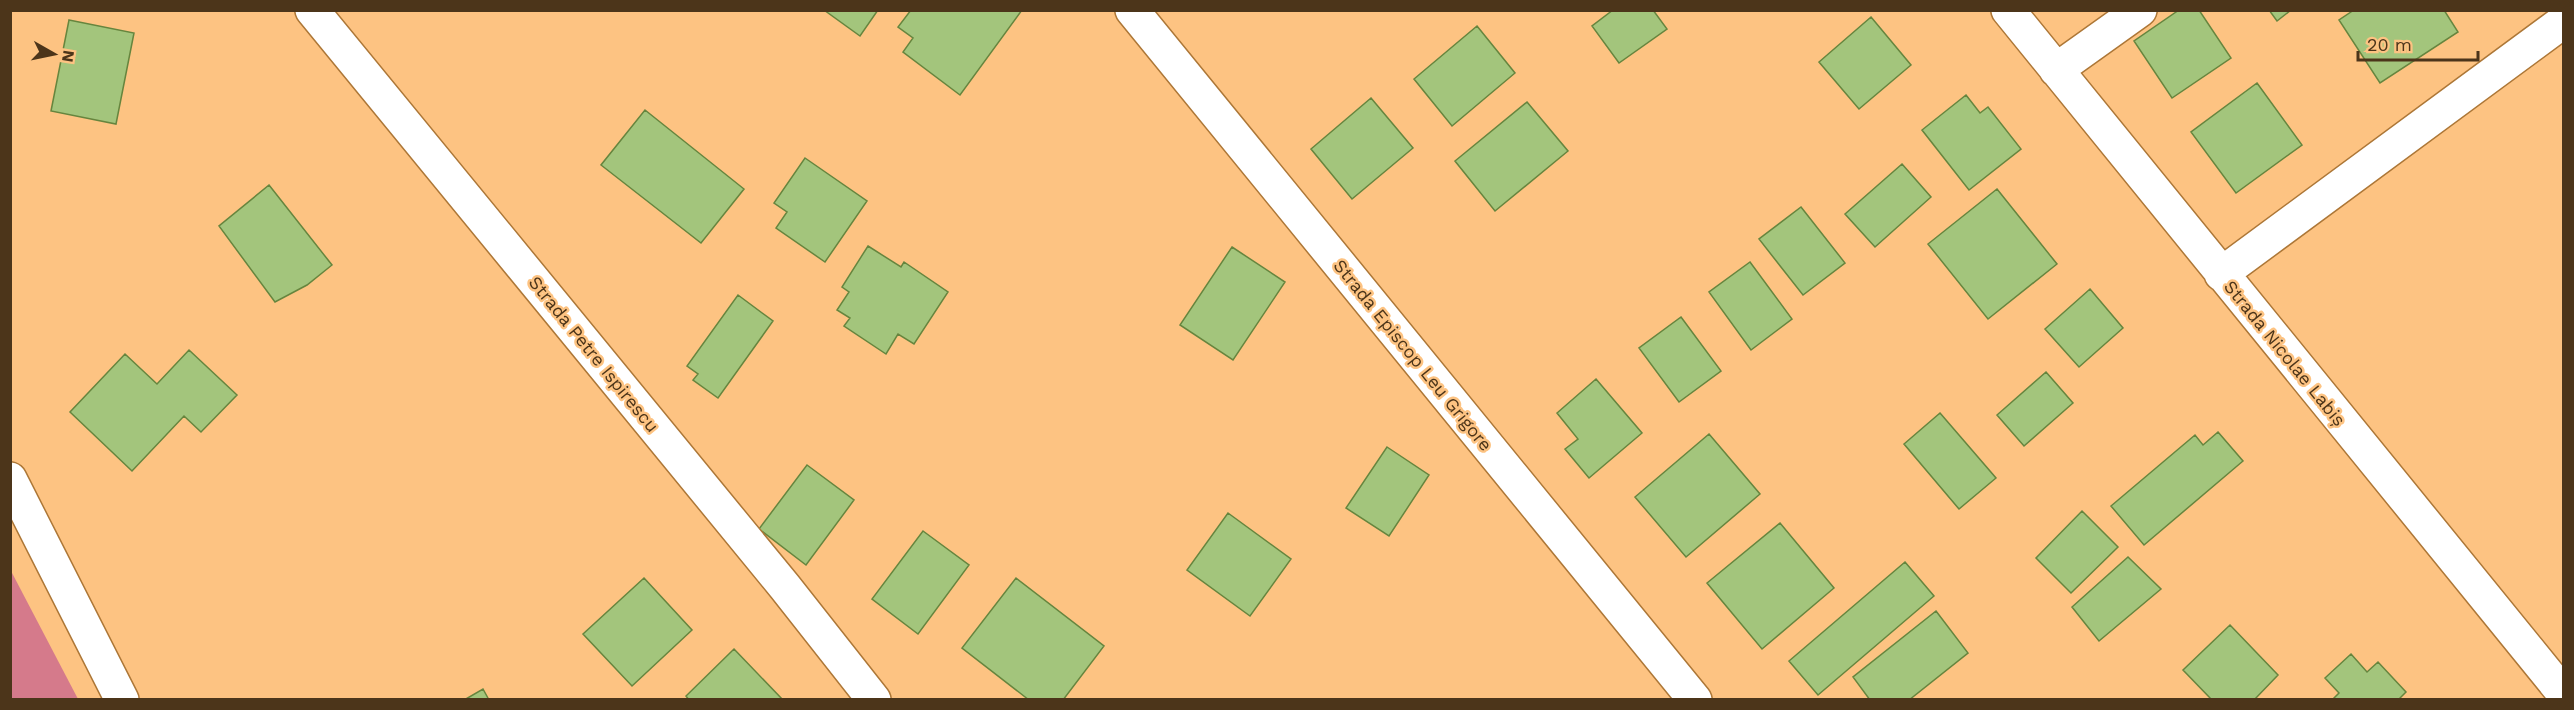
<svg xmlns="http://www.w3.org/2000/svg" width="2574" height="710" font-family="'Work Sans',sans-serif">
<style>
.forest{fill:#d57a8b}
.building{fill:#a3c57c;stroke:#66853e;stroke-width:1.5}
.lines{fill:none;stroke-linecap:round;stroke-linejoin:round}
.minor-casing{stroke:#ad7737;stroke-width:36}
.minor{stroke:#fff;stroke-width:33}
.labels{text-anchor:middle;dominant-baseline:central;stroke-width:5;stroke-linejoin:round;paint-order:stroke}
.street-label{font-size:18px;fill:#4c351a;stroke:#fdc382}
</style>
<rect width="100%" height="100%" fill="#fdc382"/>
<!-- forest -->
<path class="forest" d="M11,571L78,699H11Z"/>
<!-- building -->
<path class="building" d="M824,10H878L860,36Z
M911,10H1022L960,95L903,52L913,38L898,27Z
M1613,10H1653L1667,29L1619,63L1592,26Z
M2179,10H2199L2231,58L2172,98L2134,41Z
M2269,10H2291L2277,21Z
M2354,10H2444L2458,32L2380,83L2339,20Z
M1871,17L1911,65L1859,109L1819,62Z
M69,20L134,33L116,124L51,111Z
M1477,26L1515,73L1452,126L1414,79Z
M2257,83L2302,145L2236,193L2191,132Z
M1966,95L1980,113L1988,107L2021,149L1969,190L1922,130Z
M1371,98L1413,148L1352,199L1311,149Z
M1527,102L1568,151L1495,211L1455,161Z
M645,110L744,189L701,243L601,165Z
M805,158L867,201L825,262L776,228L787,212L774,203Z
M1902,164L1931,197L1875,247L1845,214Z
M269,185L332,265L307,285L275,302L219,226Z
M1997,189L2057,264L1988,319L1928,244Z
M1801,207L1845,263L1803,295L1759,239Z
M868,246L901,267L904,262L948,292L914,344L898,334L886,354L844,326L850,318L837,310L849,292L842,287Z
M1232,247L1285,282L1233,360L1180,325Z
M1750,262L1792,319L1751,350L1709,292Z
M2090,289L2123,328L2079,367L2045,329Z
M738,295L773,321L718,398L693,380L698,374L687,366Z
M1681,317L1721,371L1679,402L1639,348Z
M189,350L237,395L201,432L184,416L132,471L70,412L125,354L157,384Z
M2046,372L2073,403L2024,446L1997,415Z
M1596,379L1642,433L1589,478L1565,449L1578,439L1557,413Z
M1940,413L1996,478L1959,509L1904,444Z
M2218,432L2243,461L2144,545L2111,506L2195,435L2203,445Z
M1709,434L1760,494L1686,557L1635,497Z
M1387,447L1429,475L1389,536L1346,508Z
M807,465L854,500L806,565L759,529Z
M2082,511L2118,547L2071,593L2036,558Z
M1228,513L1291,559L1250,616L1187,570Z
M1780,523L1834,588L1762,649L1707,583Z
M923,531L969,565L918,634L872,599Z
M2128,557L2161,589L2099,641L2072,607Z
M1905,562L1934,596L1818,695L1789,661Z
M644,578L692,630L632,686L583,634Z
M1016,578L1104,646L1063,700H1029L962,648Z
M1936,611L1968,653L1909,700H1870L1853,677Z
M2230,625L2278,675L2254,700H2212L2183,670Z
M734,649L783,700H689L686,696Z
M2351,654L2367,672L2378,662L2406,692L2398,700H2332L2339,693L2325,678Z
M483,689L489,700H464Z"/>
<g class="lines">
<defs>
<path id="minor" d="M312,10L785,587L874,700
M1132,10L1695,700
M2008,10L2564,694
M2056,70L2140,10
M2221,274L2564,21
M10,479L122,700"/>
</defs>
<!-- minor casing -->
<use href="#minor" class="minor-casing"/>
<!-- minor -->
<use href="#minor" class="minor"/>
</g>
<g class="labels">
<!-- street labels -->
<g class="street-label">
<text transform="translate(2285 353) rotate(51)">Strada Nicolae Labiș</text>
<text transform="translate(594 354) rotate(51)">Strada Petre Ispirescu</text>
<text transform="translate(1413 355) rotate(51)">Strada Episcop Leu Grigore</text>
</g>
</g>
<!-- border -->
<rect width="2574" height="710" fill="none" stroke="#4c351a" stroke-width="24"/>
<!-- north arrow -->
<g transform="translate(54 54) rotate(99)" stroke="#fdc382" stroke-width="4.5" paint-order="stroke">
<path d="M0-4.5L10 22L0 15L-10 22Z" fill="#4c351a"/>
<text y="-9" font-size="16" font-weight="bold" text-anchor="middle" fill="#4c351a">N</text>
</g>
<!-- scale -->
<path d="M2358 51v9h120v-9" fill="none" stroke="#4c351a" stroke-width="3"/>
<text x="2367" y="51" font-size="18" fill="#4c351a" stroke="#fdc382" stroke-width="4.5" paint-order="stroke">20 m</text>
</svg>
